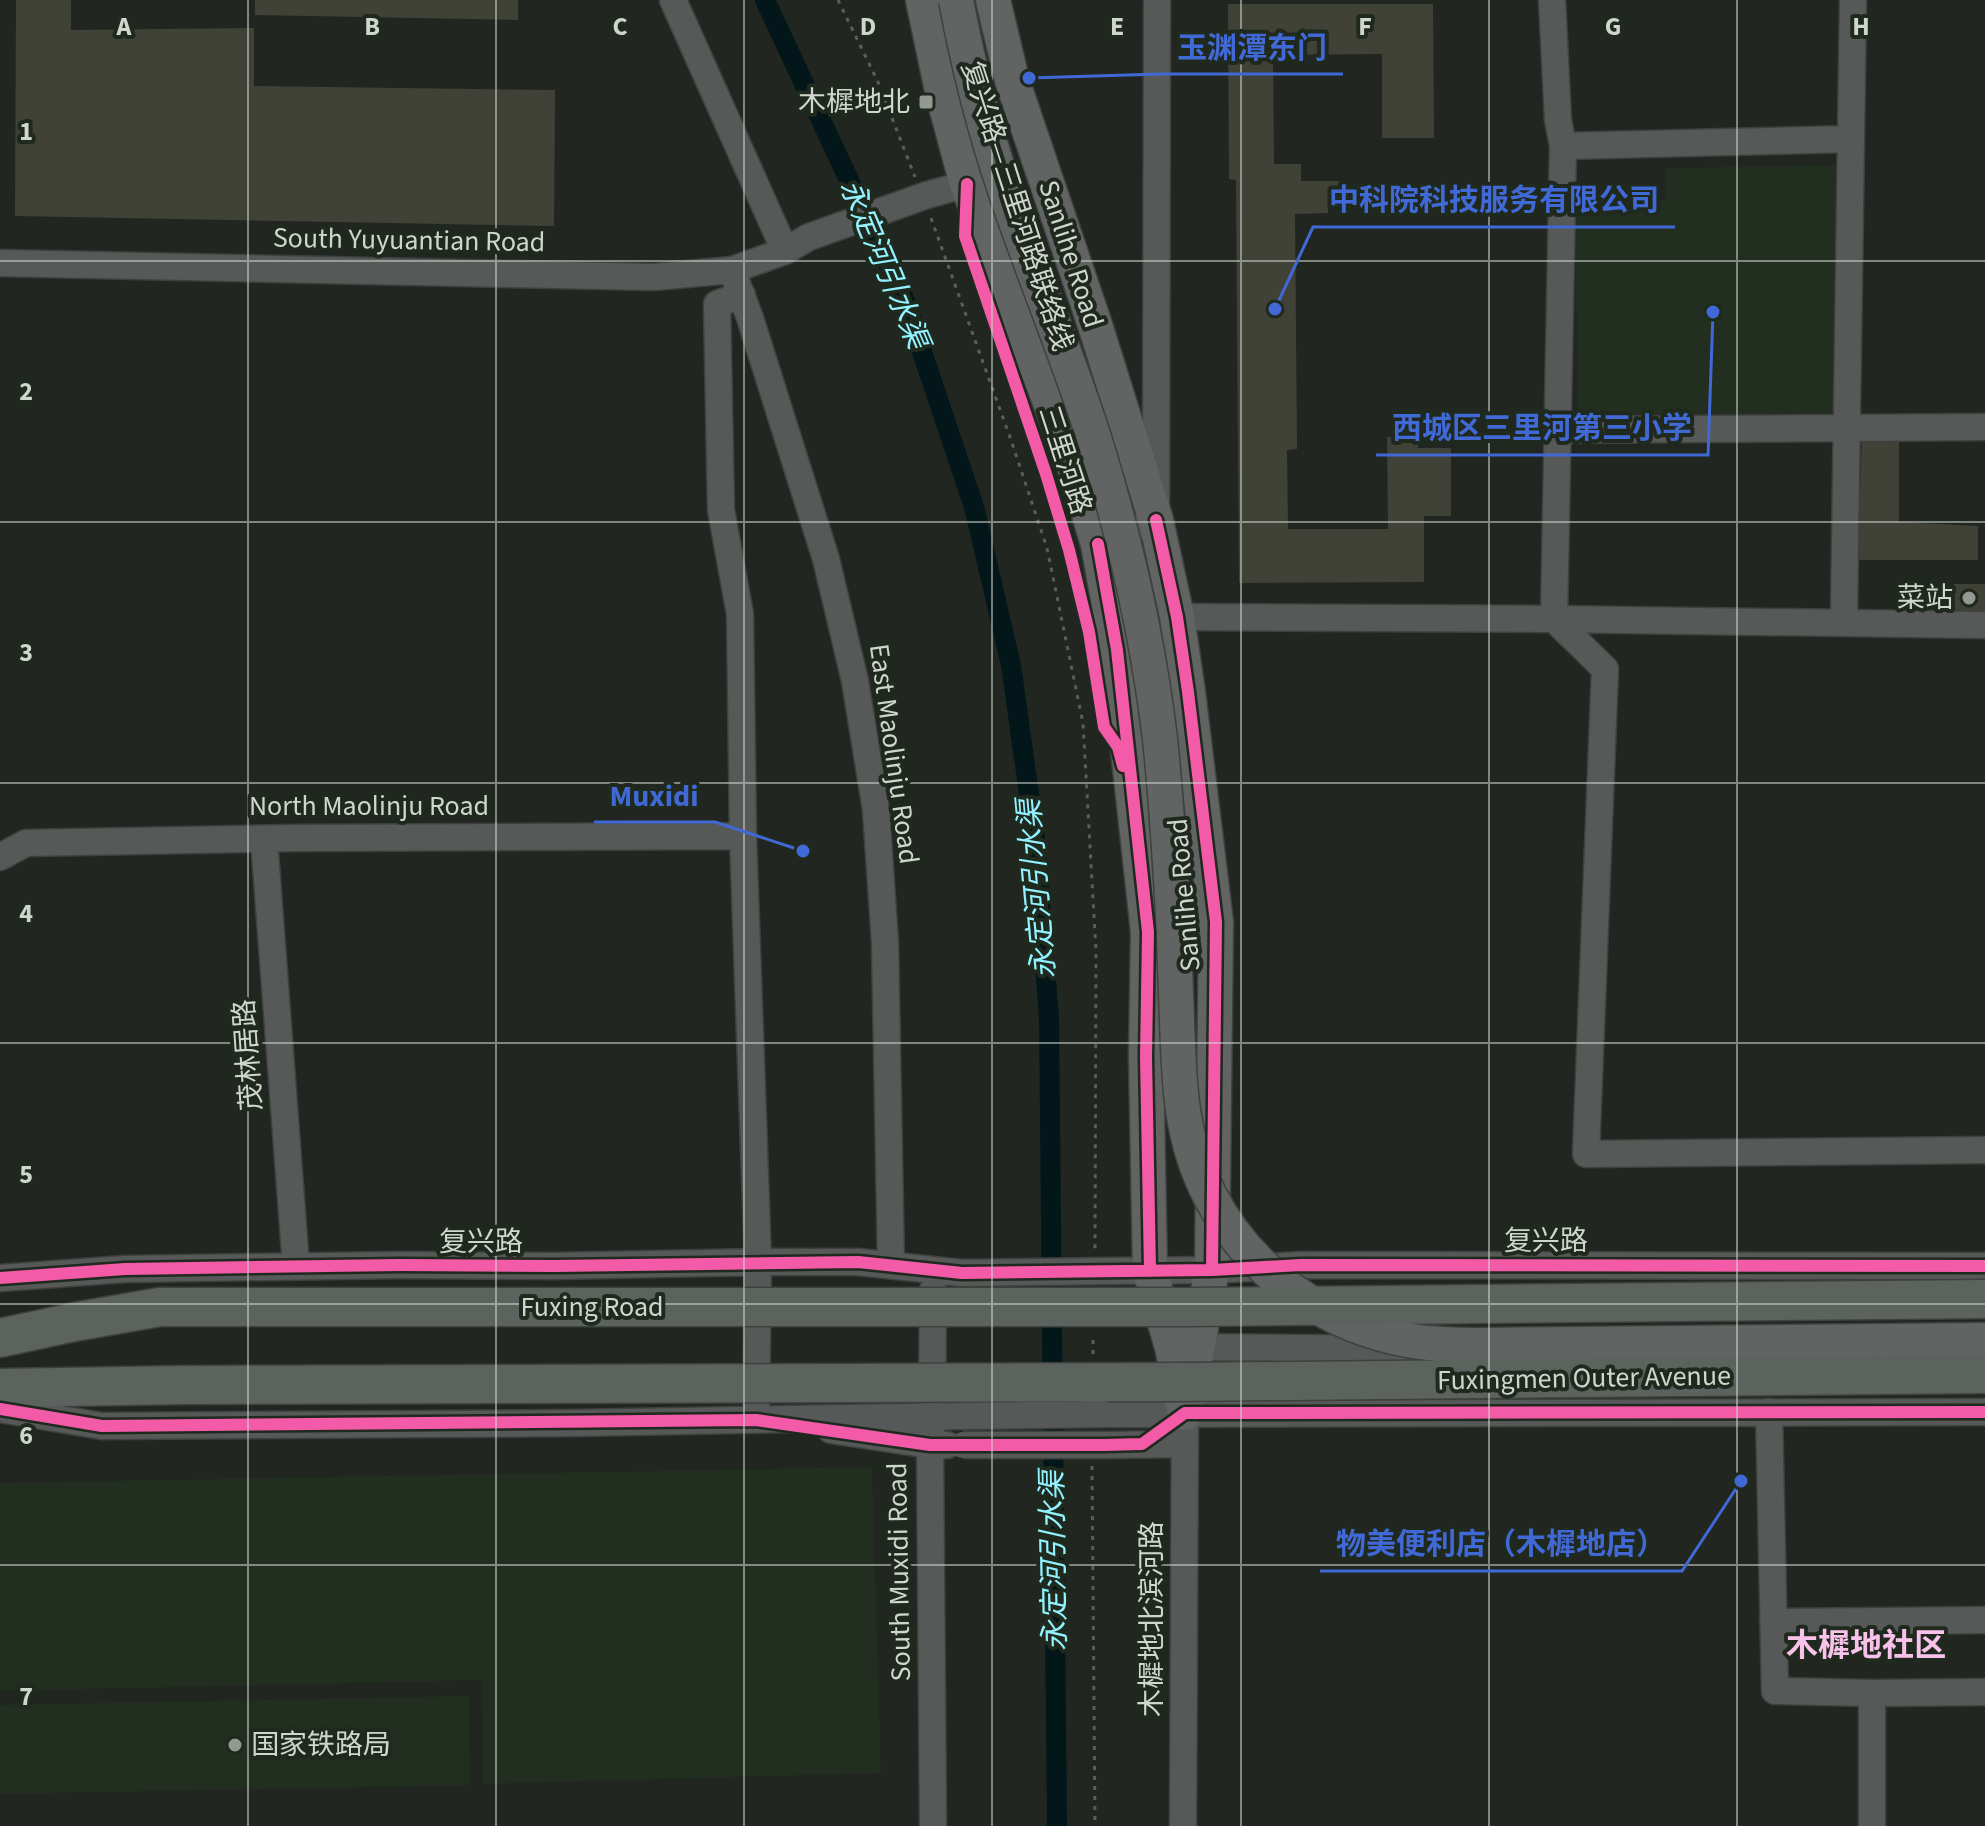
<svg xmlns="http://www.w3.org/2000/svg" width="1985" height="1826" font-family="'Source Sans 3','Noto Sans SC',sans-serif">
<style>
.built{fill:#222e20}
.lines{fill:none;stroke-linecap:round;stroke-linejoin:round}
.canal{stroke:#03171a;stroke-width:20}
.building{fill:#404237}
.minor-casing{stroke:#3e413e;stroke-width:29}
.major-casing{stroke:#3e413e;stroke-width:37}
.highway-casing{stroke:#3e413e;stroke-width:41}
.path{stroke:#5c5e5c;stroke-width:3;stroke-dasharray:4 6;stroke-linecap:butt}
.minor{stroke:#565957;stroke-width:26}
.major{stroke:#616462;stroke-width:34}
.highway{stroke:#5c625e;stroke-width:38}
.minor-bridge-casing{stroke:#3e413e;stroke-width:29;stroke-linecap:butt}
.major-bridge-casing{stroke:#3e413e;stroke-width:37;stroke-linecap:butt}
.highway-bridge-casing{stroke:#3e413e;stroke-width:41;stroke-linecap:butt}
.minor-bridge{stroke:#565957;stroke-width:26}
.major-bridge{stroke:#616462;stroke-width:34}
.highway-bridge{stroke:#5c625e;stroke-width:38}
.cycleway-casing{stroke:#1f291e;stroke-width:17}
.cycleway{stroke:#f35aa7;stroke-width:12}
.grid{fill:none;stroke:#d0d6cf;stroke-width:2;stroke-opacity:0.55}
.poi-dot{fill:#939892;stroke:#1f291e;stroke-width:3}
.labels{text-anchor:middle;dominant-baseline:central;stroke-width:8;stroke-linejoin:round;paint-order:stroke}
.poi-label{font-size:28px;fill:#d0d6cf;stroke:#1f291e;text-anchor:end}
.street-label{font-size:28px;fill:#d0d6cf;stroke:#1f291e}
.water-label{font-size:30px;font-style:italic;fill:#92f2ff;stroke:#1f291e}
.quarter-label{font-size:32px;font-weight:bold;fill:#f9c2ea;stroke:#1f291e}
.grid-label{font-size:26px;text-anchor:middle;font-weight:bold;fill:#d0d6cf;stroke:#1f291e;stroke-width:8;stroke-linejoin:round;paint-order:stroke}
.leader{fill:none;stroke:#4169d6;stroke-width:3}
.callout-dot{fill:#4169d6;stroke:#1f291e;stroke-width:3}
.callout-label{font-size:30px;text-anchor:middle;font-weight:bold;fill:#4169d6;stroke:#1f291e;stroke-width:8;stroke-linejoin:round;paint-order:stroke}
</style>
<rect width="100%" height="100%" fill="#212621"/>
<!-- built -->
<path class="built" d="M1848,165L1851,422L1578,426L1575,201L1665,200V168Z
M872,1467L881,1773L483,1784L482,1680L0,1691V1483Z
M469,1696L470,1785L0,1794V1705Z"/>
<g class="lines">
<!-- canal -->
<path class="canal" d="M765,0L904,298L974,507L1011,665L1035,837L1049,1018L1057,1826"/>
</g>
<!-- building -->
<path class="building" d="M16,0H71V30L254,28V86L555,90L554,226L15,216Z
M255,0H518V20L255,15Z
M1228,4H1433L1434,138H1382V54L1273,55L1274,164H1301V181H1339V200H1328V213L1295,214L1297,449L1287,450L1288,529H1388L1387,437L1418,436V448H1451V516H1424V582L1239,583L1236,180L1229,179Z
M1862,433H1899V522L1978,526V560H1858Z
M1954,584H1985V611H1954Z"/>
<g class="lines">
<defs>
<path id="minor" d="M673,0L785,251
M1552,0L1558,120L1563,146L1554,619L1605,669L1586,1154L1985,1150
M1563,146L1851,139
M927,195L967,184
M0,263L654,277L732,270L785,251L809,237
M732,270L750,318L826,559L855,681L876,810L885,942L891,1265
M742,295L717,304L721,510L740,614L743,836L758,1262L756,1420
M1558,430L1985,427
M1105,541L1156,520L1157,0
M1844,615L1853,0
M1177,617L1554,619L1985,625
M264,839L296,1266
M0,857L26,843L294,838L743,836
M1107,1271L1212,1270L1301,1265L1985,1266
M0,1278L125,1269L400,1265L554,1266L758,1262H858L962,1273
M933,1290L932,1416L930,1445L933,1826
M1181,1347L1406,1349
M0,1409L102,1426L574,1423L961,1416
M1769,1412L1775,1691L1872,1693V1826
M1102,1414L1985,1412
M831,1430L930,1445H947
M1105,1445L1184,1444
M1773,1622L1985,1620
M1872,1693L1985,1692
M1183,1826L1185,1413"/>
<path id="major" d="M923,0L943,95L967,184L1074,465L1098,544L1117,650L1148,932L1146,1057L1150,1271L1172,1347L1185,1413
M993,0L1012,80L1095,325L1156,520L1177,617L1188,692L1216,922L1212,1270L1188,1397"/>
<path id="highway" d="M0,1338L74,1322L160,1307
M0,1388L183,1385"/>
</defs>
<!-- minor casing -->
<use href="#minor" class="minor-casing"/>
<!-- major casing -->
<use href="#major" class="major-casing"/>
<!-- highway casing -->
<use href="#highway" class="highway-casing"/>
<!-- path -->
<path class="path" d="M838,0L878,82L915,177
M931,218L1011,440L1047,548L1083,723L1096,951L1095,1250
M1093,1354V1334
M1092,1466L1095,1826"/>
<!-- minor -->
<use href="#minor" class="minor"/>
<!-- major -->
<use href="#major" class="major"/>
<!-- highway -->
<use href="#highway" class="highway"/>
<defs>
<path id="minor-bridge" d="M809,237L927,195
M962,1273L1107,1271
M961,1416L1102,1414
M963,1445H1105"/>
<path id="major-bridge" d="M956,0C968,64 984,128 1005,190C1033,274 1068,356 1095,441C1125,538 1148,638 1160,739C1165,785 1168,833 1171,879C1174,926 1175,973 1177,1020C1179,1083 1180,1138 1210,1196C1250,1273 1327,1327 1413,1341C1436,1345 1459,1345 1483,1345L1985,1340"/>
<path id="highway-bridge" d="M160,1307H1187L1985,1299
M183,1385L1184,1382L1985,1374"/>
</defs>
<!-- minor-bridge casing -->
<use href="#minor-bridge" class="minor-bridge-casing"/>
<!-- major-bridge casing -->
<use href="#major-bridge" class="major-bridge-casing"/>
<!-- highway-bridge casing -->
<use href="#highway-bridge" class="highway-bridge-casing"/>
<!-- minor-bridge -->
<use href="#minor-bridge" class="minor-bridge"/>
<!-- major-bridge -->
<use href="#major-bridge" class="major-bridge"/>
<!-- highway-bridge -->
<use href="#highway-bridge" class="highway-bridge"/>
<defs>
<path id="cycleway" d="M967,184L965,236L1046,474L1069,550L1089,632L1104,727L1118,747L1123,766
M1156,520L1177,617L1188,692L1216,922L1212,1270
M1098,544L1117,650L1148,932L1146,1057L1150,1271
M0,1278L125,1269L400,1265L554,1266L858,1262L962,1273L1212,1270L1301,1265L1985,1266
M0,1409L102,1426L756,1420L930,1445H1105L1142,1444L1185,1413L1985,1412"/>
</defs>
<!-- cycleway casing -->
<use href="#cycleway" class="cycleway-casing"/>
<!-- cycleway -->
<use href="#cycleway" class="cycleway"/>
</g>
<!-- grid -->
<path class="grid" d="M248,0V1826M496,0V1826M744,0V1826M992,0V1826M1241,0V1826M1489,0V1826M1737,0V1826M0,261H1985M0,522H1985M0,783H1985M0,1043H1985M0,1304H1985M0,1565H1985"/>
<!-- markers -->
<g class="poi-dot">
<rect x="918" y="94" width="16" height="16" rx="4"/>
<circle cx="1969" cy="598" r="8"/>
<circle cx="235" cy="1745" r="8"/>
</g>
<g class="labels">
<!-- poi labels -->
<g class="poi-label">
<text x="910" y="102">木樨地北</text>
<text x="1953" y="598">菜站</text>
<text x="251" y="1745" text-anchor="start">国家铁路局</text>
</g>
<!-- street labels -->
<g class="street-label">
<text transform="translate(1017 206) rotate(72)">复兴路—三里河路联络线</text>
<text transform="translate(409 240) rotate(1)">South Yuyuantian Road</text>
<text transform="translate(1071 254) rotate(72)">Sanlihe Road</text>
<text transform="translate(1065 460) rotate(72)">三里河路</text>
<text transform="translate(894 754) rotate(82)">East Maolinju Road</text>
<text x="369" y="806">North Maolinju Road</text>
<text transform="translate(1184 895) rotate(-95)">Sanlihe Road</text>
<text transform="translate(248 1055) rotate(-94)">茂林居路</text>
<text x="1546" y="1241">复兴路</text>
<text x="481" y="1242">复兴路</text>
<text x="592" y="1307">Fuxing Road</text>
<text transform="translate(1584 1378) rotate(-1)">Fuxingmen Outer Avenue</text>
<text transform="translate(899 1572) rotate(-91)">South Muxidi Road</text>
<text transform="translate(1152 1619) rotate(-90)">木樨地北滨河路</text>
</g>
<!-- water labels -->
<g class="water-label">
<text transform="translate(884 264) rotate(67)">永定河引水渠</text>
<text transform="translate(1037 889) rotate(-95)">永定河引水渠</text>
<text transform="translate(1054 1561) rotate(-91)">永定河引水渠</text>
</g>
<!-- quarter labels -->
<g class="quarter-label">
<text x="1866" y="1646">木樨地社区</text>
</g>
</g>
<g class="grid-label">
<text x="124" y="35">A</text>
<text x="372" y="35">B</text>
<text x="620" y="35">C</text>
<text x="868" y="35">D</text>
<text x="1117" y="35">E</text>
<text x="1365" y="35">F</text>
<text x="1613" y="35">G</text>
<text x="1861" y="35">H</text>
<text x="26" y="140">1</text>
<text x="26" y="400">2</text>
<text x="26" y="661">3</text>
<text x="26" y="922">4</text>
<text x="26" y="1183">5</text>
<text x="26" y="1444">6</text>
<text x="26" y="1705">7</text>
</g>
<!-- callouts -->
<path class="leader" d="M1029 78L1161 74H1343M1275 309L1313 227H1675M1713 312L1708 455H1376M803 851L715 822H594M1741 1481L1682 1571H1320"/>
<g class="callout-dot">
<circle cx="1029" cy="78" r="8"/>
<circle cx="1275" cy="309" r="8"/>
<circle cx="1713" cy="312" r="8"/>
<circle cx="803" cy="851" r="8"/>
<circle cx="1741" cy="1481" r="8"/>
</g>
<g class="callout-label">
<text x="1252" y="58">玉渊潭东门</text>
<text x="1494" y="210">中科院科技服务有限公司</text>
<text x="1542" y="438">西城区三里河第三小学</text>
<text x="654" y="806">Muxidi</text>
<text x="1501" y="1554">物美便利店（木樨地店）</text>
</g>
</svg>
